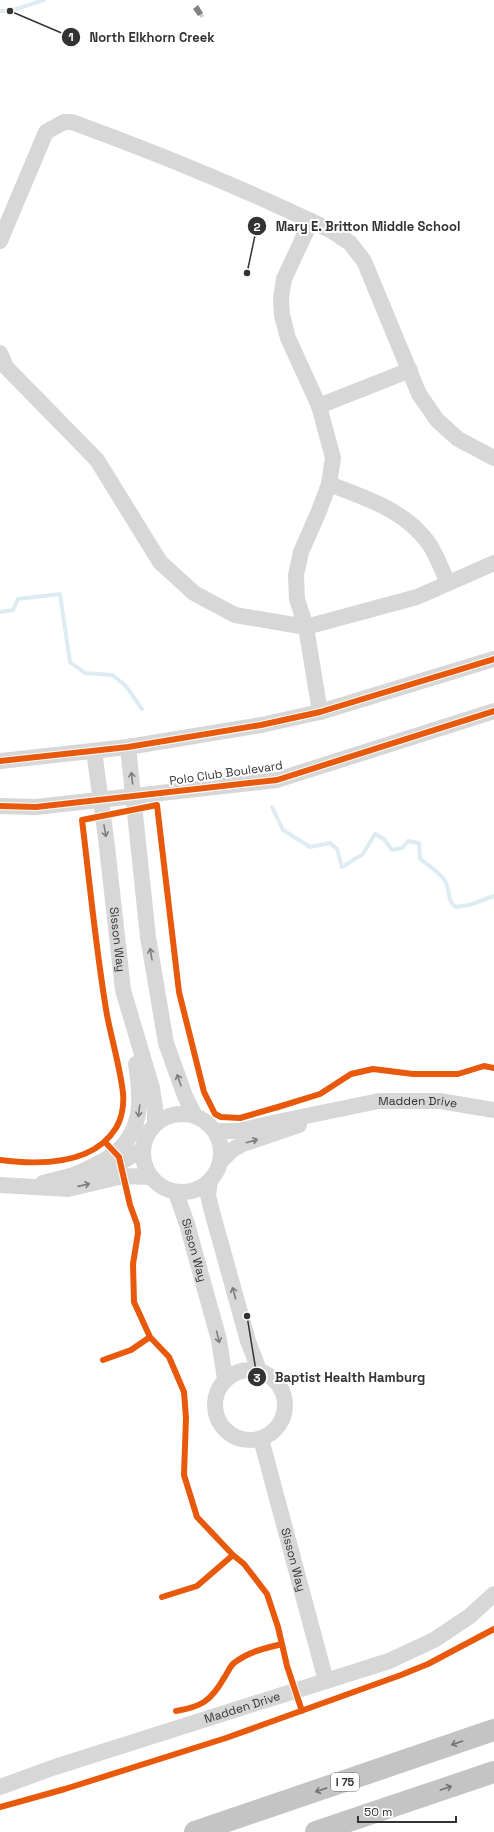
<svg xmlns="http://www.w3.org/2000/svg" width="494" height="1832" font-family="'Space Grotesk',sans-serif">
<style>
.shadow{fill:#0003}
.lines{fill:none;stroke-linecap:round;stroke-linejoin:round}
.stream{stroke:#ddebf3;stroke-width:4}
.building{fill:#818181}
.minor{stroke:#d7d7d7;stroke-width:16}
.highway{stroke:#c4c4c4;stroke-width:22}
.cycleway-casing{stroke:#fff;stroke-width:8}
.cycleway{stroke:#e8590c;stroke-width:6}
.oneway{stroke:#7d7d7d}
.oneway2{stroke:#747474}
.labels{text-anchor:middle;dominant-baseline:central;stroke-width:4;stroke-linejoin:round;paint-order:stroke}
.shield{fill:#fff;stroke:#707070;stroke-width:1}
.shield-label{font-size:11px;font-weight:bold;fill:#333}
.street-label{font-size:12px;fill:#333;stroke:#fff}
.leader{fill:none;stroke:#333;stroke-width:1.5}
.callout-dot{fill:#333;stroke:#fff;stroke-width:1.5}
.mark-label{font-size:12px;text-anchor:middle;font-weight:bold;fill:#fff}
.callout-label{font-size:13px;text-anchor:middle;font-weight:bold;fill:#333;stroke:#fff;stroke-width:4;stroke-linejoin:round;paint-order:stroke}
</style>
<rect width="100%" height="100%" fill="#fff"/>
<!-- shadow -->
<path class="shadow" d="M195,9L202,13L204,16L201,18Z"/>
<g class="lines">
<!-- stream -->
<path class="stream" d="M0,11H10L44,0
M0,612L13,610L18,599L60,594L70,662L85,673L112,675L125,685L142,709
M272,807L283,830L310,847L330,843L337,849L342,867L363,854L375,834L384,839L392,850L402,848L408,841L419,843L420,859C427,864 443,875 446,883C451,894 446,897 455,907L469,905L494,896"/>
</g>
<!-- building -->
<path class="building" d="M198,5L203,13L198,16L193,9Z"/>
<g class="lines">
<!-- minor -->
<g class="minor">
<path d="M0,241L46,132L64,122H72C154,152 233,184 311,221"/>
<path d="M0,353L6,367L97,460L160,562L194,593L235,615L306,627L417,597L494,563"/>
<path d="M319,406L410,370"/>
<path d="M329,484C361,496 398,508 421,534C434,547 440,566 448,583"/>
<path d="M320,712L306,627L297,599L296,575L301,552L319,511L329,484L333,458L319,406L288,338L282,315L281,298L284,279L311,221L332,231L350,243L364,261L419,394L437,420L458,439L494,458"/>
<path d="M128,747L148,937L166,1043L185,1096L195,1116"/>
<path id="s1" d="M94,751L106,838L123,990L152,1088L155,1107V1124"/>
<path d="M0,761L128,747L261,725L320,712L494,659"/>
<path d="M0,806L36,807L277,780L494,711"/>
<circle cx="182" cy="1153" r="39"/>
<path id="s2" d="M215,1131H239L272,1123L379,1101H440L494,1110"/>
<path d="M220,1162L232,1150L243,1144L299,1125"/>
<path d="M76,1174C89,1168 105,1162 116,1152C144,1129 141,1096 136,1064"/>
<path d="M210,1181L208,1195L211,1208L248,1341L259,1370"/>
<path d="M43,1183L120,1163L143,1149"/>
<path d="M0,1185L68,1189L123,1176L150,1177"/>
<path id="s3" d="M176,1193L187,1224L219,1340L225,1379"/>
<circle cx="250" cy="1405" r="35"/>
<path id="s4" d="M261,1439L326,1681"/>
<path id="s5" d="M0,1787L55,1767L389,1661L434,1640L470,1616L494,1594"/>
</g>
<!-- highway -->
<path class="highway" d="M195,1832L494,1730
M316,1832L494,1772"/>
<defs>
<path id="cycleway" d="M0,761L128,747L261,725L320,712L494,659
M0,806L36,807L277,780L494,711
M105,1142L119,1157L130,1205L137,1224L138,1233L133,1264L134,1302L150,1337L169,1357L184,1392L186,1418L184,1475L197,1517L233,1555L244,1564L267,1594L278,1627L287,1666L302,1711
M0,1160C39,1165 93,1165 116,1128C122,1118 124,1104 123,1093C120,1067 112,1041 107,1015C96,951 90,885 82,820L157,805L179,992L204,1092L215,1114L221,1117L240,1118L278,1107L320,1094L351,1074L373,1069L413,1074H458L484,1066L494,1068
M103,1360L131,1350L150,1337
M162,1597L197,1586L233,1555
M176,1711C201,1707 211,1701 224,1678C227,1674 230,1666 234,1663C248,1652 265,1648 282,1644
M0,1807L65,1789L226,1738L401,1675L428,1664L494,1629"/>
</defs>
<!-- cycleway casing -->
<use href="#cycleway" class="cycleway-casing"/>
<!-- cycleway -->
<use href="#cycleway" class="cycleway"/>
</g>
<!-- one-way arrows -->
<defs><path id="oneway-shaft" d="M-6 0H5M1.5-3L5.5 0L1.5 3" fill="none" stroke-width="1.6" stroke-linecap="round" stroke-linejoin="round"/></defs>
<g class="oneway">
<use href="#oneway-shaft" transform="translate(132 778) rotate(-96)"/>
<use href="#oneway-shaft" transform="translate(105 831) rotate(80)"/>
<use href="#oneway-shaft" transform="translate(151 954) rotate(-100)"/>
<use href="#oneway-shaft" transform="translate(179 1080) rotate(-109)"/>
<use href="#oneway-shaft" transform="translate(139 1111) rotate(97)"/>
<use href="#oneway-shaft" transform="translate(252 1141) rotate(-16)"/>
<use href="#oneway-shaft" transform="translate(84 1185) rotate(-13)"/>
<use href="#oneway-shaft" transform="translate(234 1293) rotate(-106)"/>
<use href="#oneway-shaft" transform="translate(218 1337) rotate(76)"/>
</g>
<g class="oneway2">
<use href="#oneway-shaft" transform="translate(457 1743) rotate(161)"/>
<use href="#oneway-shaft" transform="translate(446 1788) rotate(-19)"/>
<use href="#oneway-shaft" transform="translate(321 1790) rotate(161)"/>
</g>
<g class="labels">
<!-- shield labels -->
<rect class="shield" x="331" y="1773" width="28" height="18" rx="3"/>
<g class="shield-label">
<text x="345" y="1782">I 75</text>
</g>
<!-- street labels -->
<g class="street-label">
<text transform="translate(226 773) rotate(-8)">Polo Club Boulevard</text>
<text stroke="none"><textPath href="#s1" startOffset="190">Sisson Way</textPath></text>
<text stroke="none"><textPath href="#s2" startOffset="206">Madden Drive</textPath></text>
<text stroke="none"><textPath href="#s3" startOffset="60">Sisson Way</textPath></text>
<text stroke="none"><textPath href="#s4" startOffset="125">Sisson Way</textPath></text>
<text stroke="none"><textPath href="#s5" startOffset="255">Madden Drive</textPath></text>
</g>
</g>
<!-- callouts -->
<path class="leader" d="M10 11L71 37M247 273L257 226M247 1316L257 1377"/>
<g class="callout-dot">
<circle cx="10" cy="11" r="4"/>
<circle cx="247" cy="273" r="4"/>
<circle cx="247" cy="1316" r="4"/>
<circle cx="71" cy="37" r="10"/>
<circle cx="257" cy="226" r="10"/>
<circle cx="257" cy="1377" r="10"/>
</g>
<g class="mark-label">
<text x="71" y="41">1</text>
<text x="257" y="231">2</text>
<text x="257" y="1382">3</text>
</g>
<g class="callout-label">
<text x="152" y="42">North Elkhorn Creek</text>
<text x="368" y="231">Mary E. Britton Middle School</text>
<text x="350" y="1382">Baptist Health Hamburg</text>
</g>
<!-- scale -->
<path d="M358 1816v6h98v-6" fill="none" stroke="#333333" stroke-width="2"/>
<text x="364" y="1816" font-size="12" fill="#333333" stroke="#ffffff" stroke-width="3" paint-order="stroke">50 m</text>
</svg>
